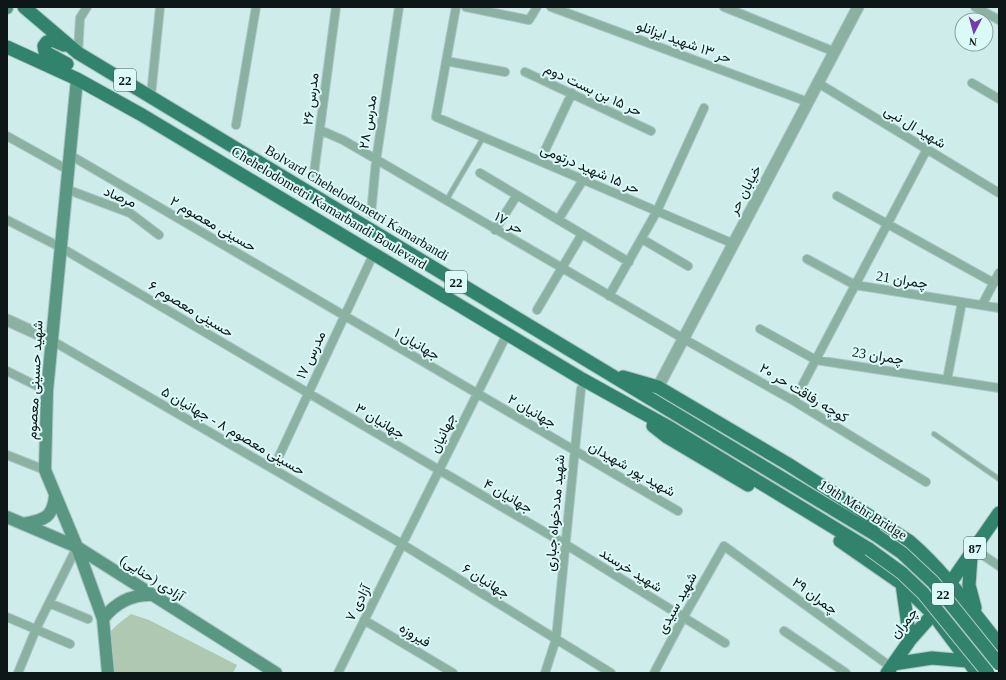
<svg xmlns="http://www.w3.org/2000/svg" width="1006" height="680" font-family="'Times New Roman',Vazirmatn,serif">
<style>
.green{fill:#afc8b1}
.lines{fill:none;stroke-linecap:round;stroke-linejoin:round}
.service-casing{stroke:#abc6c4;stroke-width:6}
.minor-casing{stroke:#abc6c4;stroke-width:10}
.tertiary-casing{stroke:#abc6c4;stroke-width:13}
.secondary-casing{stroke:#abc6c4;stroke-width:14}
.primary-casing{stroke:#abc6c4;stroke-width:15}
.service{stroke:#8ab1a2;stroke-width:4}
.minor{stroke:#8ab1a2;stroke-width:8}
.tertiary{stroke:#8ab1a2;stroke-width:11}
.secondary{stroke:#5a9782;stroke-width:12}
.primary{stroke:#31846b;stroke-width:13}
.primary-bridge-casing{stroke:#abc6c4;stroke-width:15;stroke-linecap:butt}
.primary-bridge{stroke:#31846b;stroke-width:13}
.labels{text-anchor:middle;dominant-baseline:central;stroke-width:4;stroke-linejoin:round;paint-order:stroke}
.shield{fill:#dbf9f7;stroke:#4b5b5a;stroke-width:1}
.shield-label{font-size:13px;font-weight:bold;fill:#0d1717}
.street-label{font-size:14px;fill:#0d1717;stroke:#dbf9f7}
</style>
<rect width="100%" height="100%" fill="#ceecea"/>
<!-- green -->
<path class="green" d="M131,614L149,620L237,665L233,673H110L106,636L118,624Z"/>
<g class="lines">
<defs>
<path id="service" d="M446,201L483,138
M934,434L999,479"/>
<path id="minor" d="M456,7L436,117L734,244
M466,7L529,20L537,7
M551,7L808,102
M724,7L835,52
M975,7L999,20
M78,53L80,18L87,7
M446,61L505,72
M525,72L651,131
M818,83L999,193
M972,83L999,99
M151,95L160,7
M236,125L256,7
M320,130L343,140L684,339L794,401L926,482
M7,136L68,170
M70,155L678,511
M540,161L572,93
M314,173L336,7
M480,173L629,262
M66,189L130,213L159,235
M837,196L994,283
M371,214L376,161L399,7
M7,220L60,247L565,544L725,643
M558,220L583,180
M495,230L517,195
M642,239L688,266
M807,259L855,285L999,308
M609,296L657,211L704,108
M982,305L999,273
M537,310L582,234
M760,329L816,360L999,388
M51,340L402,544L611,673
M7,371L47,391
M947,380L962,302
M794,401L927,149
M7,455L45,470
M273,469L374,253
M974,549L999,566
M49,603L88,619
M7,617L70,644
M364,620L453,673
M784,631L846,673
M18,673L36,629L77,547
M338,673L507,334
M545,673L556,639L581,389
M654,673L683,618L724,546L891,667"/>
<path id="tertiary" d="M7,320L51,340
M658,387L858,7"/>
<path id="secondary" d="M7,8V7
M77,79L47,391L45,470L77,547L103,619L108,673
M7,517L77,547L276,673
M23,524C44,520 53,518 55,495
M103,619C115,603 130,595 150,595"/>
<path id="primary" d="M24,7L78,53L876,535
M64,45L52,40L47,42L44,46L45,52L67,64
M7,47L77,79L142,115L582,379L672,429L869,549
M623,377L658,387L788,464L909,541C944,571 970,608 999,644
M653,426L667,437L748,485
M840,541L902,584L933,614L977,673
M971,557L969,585L975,608
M902,584L910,640
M893,664L932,658L967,661
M887,673L910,640L933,614L951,582L999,513"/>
</defs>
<!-- service casing -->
<use href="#service" class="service-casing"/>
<!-- minor casing -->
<use href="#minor" class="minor-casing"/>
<!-- tertiary casing -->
<use href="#tertiary" class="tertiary-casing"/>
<!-- secondary casing -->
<use href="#secondary" class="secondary-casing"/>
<!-- primary casing -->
<use href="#primary" class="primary-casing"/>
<!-- service -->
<use href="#service" class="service"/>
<!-- minor -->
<use href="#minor" class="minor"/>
<!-- tertiary -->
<use href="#tertiary" class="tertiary"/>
<!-- secondary -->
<use href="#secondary" class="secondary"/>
<!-- primary -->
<use href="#primary" class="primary"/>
<defs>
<path id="primary-bridge" d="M876,535L902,553L933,582L999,664
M869,549L902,573L923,593L988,673"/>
</defs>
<!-- primary-bridge casing -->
<use href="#primary-bridge" class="primary-bridge-casing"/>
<!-- primary-bridge -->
<use href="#primary-bridge" class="primary-bridge"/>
</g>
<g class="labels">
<!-- shield labels -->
<g class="shield">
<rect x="114" y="69" width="22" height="22" rx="3"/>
<rect x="445" y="271" width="22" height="22" rx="3"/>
<rect x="964" y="537" width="22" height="22" rx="3"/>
<rect x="932" y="583" width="22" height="22" rx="3"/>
</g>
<g class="shield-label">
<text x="125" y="80">22</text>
<text x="456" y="282">22</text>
<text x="975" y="548">87</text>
<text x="943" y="594">22</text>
</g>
<!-- street labels -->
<g class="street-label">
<text transform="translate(684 42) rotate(20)">حر ۱۳ شهید ایزانلو</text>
<text transform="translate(593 90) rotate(25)">حر ۱۵ بن بست دوم</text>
<text transform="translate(311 99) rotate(-83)">مدرس ۲۶</text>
<text transform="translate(368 122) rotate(-81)">مدرس ۲۸</text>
<text transform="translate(915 127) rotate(31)">شهید ال نبی</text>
<text transform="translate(590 169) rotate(23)">حر ۱۵ شهید درتومی</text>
<text transform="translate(745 190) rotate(-62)">خیابان حر</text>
<text transform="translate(120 197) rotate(23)">مرصاد</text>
<text transform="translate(357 203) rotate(31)">Bolvard Chehelodometri Kamarbandi</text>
<text transform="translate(329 208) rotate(31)">Chehelodometri Kamarbandi Boulevard</text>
<text transform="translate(509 223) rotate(30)">حر ۱۷</text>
<text transform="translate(213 224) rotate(30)">حسینی معصوم ۲</text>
<text transform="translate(902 280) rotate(9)">چمران 21</text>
<text transform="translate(191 309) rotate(31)">حسینی معصوم ۶</text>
<text transform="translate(417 344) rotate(30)">جهانیان ۱</text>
<text transform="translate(311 355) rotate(-65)">مدرس ۱۷</text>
<text transform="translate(878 356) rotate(9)">چمران 23</text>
<text transform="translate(35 380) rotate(-87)">شهید حسینی معصوم</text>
<text transform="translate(804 393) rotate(31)">کوچه رفاقت حر ۲۰</text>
<text transform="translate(532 411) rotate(30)">جهانیان ۲</text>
<text transform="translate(380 421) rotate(31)">جهانیان ۳</text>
<text transform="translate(233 431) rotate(30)">حسینی معصوم ۸ - جهانیان ۵</text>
<text transform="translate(443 433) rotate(-64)">جهانیان</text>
<text transform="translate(632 469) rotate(30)">شهید پور شهیدان</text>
<text transform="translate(508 496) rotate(30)">جهانیان ۴</text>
<text transform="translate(863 510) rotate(32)">19th Mehr Bridge</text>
<text transform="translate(555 513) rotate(-85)">شهید مددخواه جباری</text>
<text transform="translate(631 570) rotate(32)">شهید خرسند</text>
<text transform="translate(152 578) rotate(33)">آزادی (حنایی)</text>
<text transform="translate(486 581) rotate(32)">جهانیان ۶</text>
<text transform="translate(815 596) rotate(36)">چمران ۲۹</text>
<text transform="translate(358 603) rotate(-63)">آزادی ۷</text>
<text transform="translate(677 603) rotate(-61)">شهید سیدی</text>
<text transform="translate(904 623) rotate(-51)">چمران</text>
<text transform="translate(415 635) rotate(31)">فیروزه</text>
</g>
</g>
<!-- border -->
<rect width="1006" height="680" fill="none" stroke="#0d1717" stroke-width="16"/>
<!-- north arrow -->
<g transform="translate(974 32) rotate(186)"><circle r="19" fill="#dbf9f7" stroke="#899f9d"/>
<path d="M0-3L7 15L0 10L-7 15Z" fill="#753ab0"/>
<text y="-6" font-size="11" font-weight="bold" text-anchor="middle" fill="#0d1717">N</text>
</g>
</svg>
